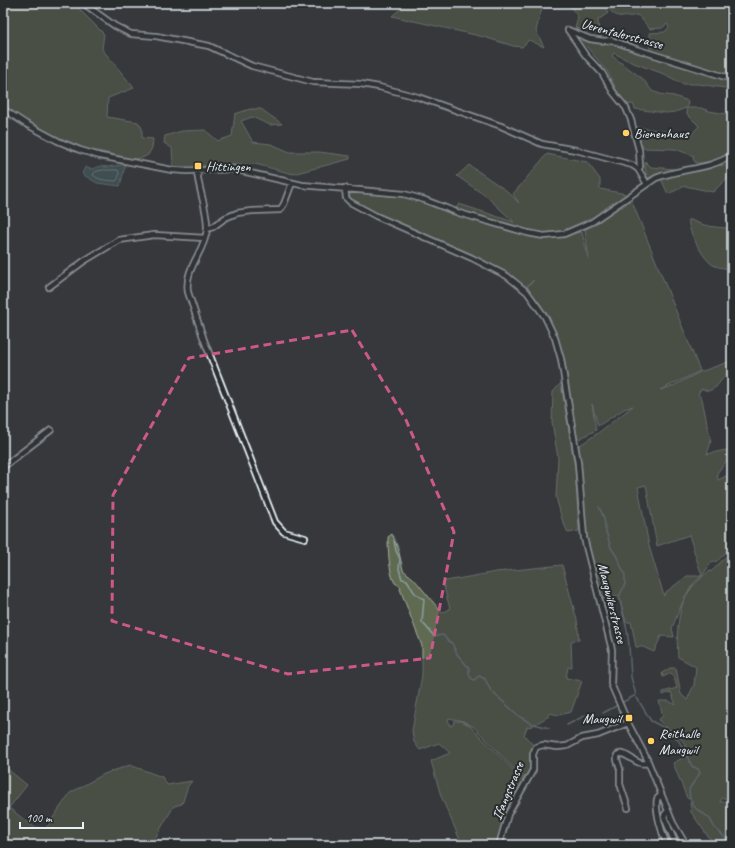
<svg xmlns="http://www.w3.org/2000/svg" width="735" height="848" font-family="Caveat,sans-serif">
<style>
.green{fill:#616b51;stroke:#a4aea4;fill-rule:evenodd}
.water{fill:#4a686b;stroke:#899fa3}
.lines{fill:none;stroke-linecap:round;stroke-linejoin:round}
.shore{stroke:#a9bac0;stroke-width:1}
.stream{stroke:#899fa3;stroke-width:1.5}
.minor-casing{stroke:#e8f1f8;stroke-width:8}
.minor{stroke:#2a2d2e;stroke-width:4.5}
.marked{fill:none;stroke:#cd598a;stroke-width:3;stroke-dasharray:8 5;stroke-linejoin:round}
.poi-dot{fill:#ffd166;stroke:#2a2d2e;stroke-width:1.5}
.labels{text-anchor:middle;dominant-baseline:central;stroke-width:4;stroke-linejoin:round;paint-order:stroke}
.street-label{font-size:14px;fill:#e8f1f8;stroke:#2a2d2e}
.poi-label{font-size:14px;fill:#e8f1f8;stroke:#2a2d2e;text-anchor:start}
</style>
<rect width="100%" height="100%" fill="#36383c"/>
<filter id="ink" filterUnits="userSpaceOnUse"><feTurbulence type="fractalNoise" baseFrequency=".025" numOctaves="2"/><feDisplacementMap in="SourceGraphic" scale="8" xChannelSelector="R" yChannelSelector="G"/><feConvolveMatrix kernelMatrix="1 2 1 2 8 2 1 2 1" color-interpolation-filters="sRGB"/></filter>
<g filter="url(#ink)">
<!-- green -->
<path class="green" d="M3,3H73L104,34L102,49L134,88L108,98L107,117L138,122L142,128V138L153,139L152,148L148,155L142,158L132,159L98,151L80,149L10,112L3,107Z
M407,3H544L540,15L536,31L544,47L529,40L522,47L513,46L484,37L392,16Z
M568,3H602L608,13L598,20L599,34L575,28L578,17Z
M604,3H732V79L650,53V33L665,32L669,27L667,24L662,28L650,29L638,15C621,18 615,19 604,3Z
M581,40H611L649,56L732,81V89L698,84H683L664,74L631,62L614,53L612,56L643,79L652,91L660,94L674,96L688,101L687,108H701L709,111L732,115V150C721,159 711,164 696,163L693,159L694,156L675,149L643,148L635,127L691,135L699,126L687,114L686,108L675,112L666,113L635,109L633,104L624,105L607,71Z
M250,109H261L282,124L270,125L252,117L241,121L253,142L271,144L290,152H319L350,156V159L293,174L255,164L173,167L172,148L164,143L165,136L182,131L205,130L218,141L232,136L235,114Z
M547,154L587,162L600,179V189L626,194C607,214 589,223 564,234L582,232L589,260L585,230L609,212L624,206L631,199L700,371L660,390L673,386L700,372L731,361V368L716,387L709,391L701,389L698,394L702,399L711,442L707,454L731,449L728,438L732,435V547L717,561L711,563L702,576L694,583L685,596L672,628L674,637L661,636L654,652L643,647H636L631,622H626L619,596L602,599L586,536L577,447L598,433L633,406L624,409L598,426L592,404L596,430L579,439L575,433L565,363L541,305L527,287L534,280L525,287L500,269L461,250L376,214L354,202L349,197L351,193L358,191L406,196L427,202L451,212L452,215L459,204L514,222L487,197L457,176L469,165L507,191L519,203L513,194ZM729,458L730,474L718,480L717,473ZM646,485L657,546L689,535L702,576H687L666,592L664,596L649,546L638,487Z
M732,158V180L726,179L713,192L685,186L668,194L661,179L719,165L724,166V163Z
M645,161L651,167L674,169L647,178L645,167Z
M689,219C702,226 717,228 732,228V269C726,268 719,268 713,265C704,260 686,229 689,219Z
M561,383L575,468L579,531L568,533L562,519L556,497L558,458L552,422L553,392Z
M392,534L398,548L403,570L414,579L442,613L450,609L443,583L446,581L496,572L562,565L577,620L579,640L571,641L572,667H568L566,678L582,681L571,712L559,715L549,713V716L532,726L527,727L524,735L534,746L532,751V766L528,777L523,778L474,727L463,721L449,718L448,719L450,726L453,725L454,721H461L469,725L525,782L508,814L497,845H463L460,840L441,796L431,761L450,753L439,743L420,750L414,742L412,731L422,675V646L400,589L401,587C399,585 396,584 395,583C389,575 388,547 388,537Z
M732,550V799L722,798L720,802H732V845H714L691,812L690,803L693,801L687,798L673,763L689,755L683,741L658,720L663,716L659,701H669L676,705L671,692L663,695V692L677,688L675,680L671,673L663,677L662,673L670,668H676L681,694L687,700L694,685L696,667L678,657C676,630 677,598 700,579C704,576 707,571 712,571Z
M130,765L162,777L167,785L192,781L188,786L182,804L174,806L151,845H3V769L5,767L27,785L9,808L34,827L46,828L70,793L104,774Z"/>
<!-- water -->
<path class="water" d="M122,165H125V167L120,186L97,183L82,174L85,167L91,169L101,166L107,167Z"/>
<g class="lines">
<!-- shore -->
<path class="shore" d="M103,170H118C120,173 119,179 116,181C107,180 100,181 93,175L95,172Z"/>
<!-- stream -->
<path class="stream" d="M599,507L604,518L605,528L611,548L616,555L625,575V584L619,597L627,630L629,645L631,677L636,695L623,702
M394,541L396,551L400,559L399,569L402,579L407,580C413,589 413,595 424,599L422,622L434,636L443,635L448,641L452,643L457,654L469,668V674L471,678L474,680L479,676L485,679L491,691L519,716L530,723L549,728
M637,698L651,721L667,729L679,741L692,766L698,769L700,773L689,789L690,799
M603,713L618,705
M567,725L586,715L593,714
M691,802C695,810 701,812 708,817C711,819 712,824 715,828C720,834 726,835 728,845"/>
<defs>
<path id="minor" d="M83,3L115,26L131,34L156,36L209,46L252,66L313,82L361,84L379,87L418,97L501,126L542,144L576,150L632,165L638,169L647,184
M568,30L590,39L604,41L611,40L639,50L732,79
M568,30L586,56L602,73L613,92L626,108L631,120L639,150L640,167L638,169
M3,109L26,124L58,141L80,150L100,156L172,170L187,171L233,169L302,185L404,194L425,200L459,213L528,233L544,236L564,234L592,222L656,178C681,168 709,170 732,155
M197,170C198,190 208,209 207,229
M292,183L284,204L280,210L252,211L237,213L225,218L213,227L207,229C205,252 184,268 188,292L204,340L275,522L284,532L305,538
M345,188L346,198L350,202L376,216L472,258L507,276L527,292L545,317L555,338L561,359L578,463L584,538L612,650L611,684L628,723L647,759L673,823L686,845
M49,287L84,261L119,240L154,235L205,238
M3,467L51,430
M661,795L657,799C655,811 662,834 667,845
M628,808L620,784V769L617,760V755C626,749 635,767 648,763
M667,812L665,814L664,817L676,845
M499,845L508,814L533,770V754L536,747L543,745L557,747L567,746L582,738L598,735L628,723"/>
</defs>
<!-- minor casing -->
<use href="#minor" class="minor-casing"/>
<!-- minor -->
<use href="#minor" class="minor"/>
</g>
</g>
<!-- marked area -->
<path d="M0 0H735V848H0ZM352,330L406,420L454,532L430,658L288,674L112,621L113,495L189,358Z" fill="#36383c" fill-opacity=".55" fill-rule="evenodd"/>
<path class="marked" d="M352,330L406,420L454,532L430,658L288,674L112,621L113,495L189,358Z"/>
<!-- markers -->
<g class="poi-dot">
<circle cx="626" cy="133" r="4"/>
<rect x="194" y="162" width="8" height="8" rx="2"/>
<rect x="625" y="714" width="8" height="8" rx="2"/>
<circle cx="651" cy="741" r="4"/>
</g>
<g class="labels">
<!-- street labels -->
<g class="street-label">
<text transform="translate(622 34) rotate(15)">Uerentalerstrasse</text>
<text transform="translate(612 603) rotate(76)">Maugwilerstrasse</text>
<text transform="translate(508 791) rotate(-67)">Ifangstrasse</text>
</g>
<!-- poi labels -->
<g class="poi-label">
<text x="634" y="133">Bienenhaus</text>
<text x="206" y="166">Hittingen</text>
<text x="621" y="718" text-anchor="end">Maugwil</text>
<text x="659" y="733">Reithalle<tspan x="659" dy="16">Maugwil</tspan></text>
</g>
</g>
<!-- margin -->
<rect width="735" height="848" fill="none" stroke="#2a2d2e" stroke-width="16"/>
<rect x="8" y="8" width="719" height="832" fill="none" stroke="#e8f1f8" stroke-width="1.5" filter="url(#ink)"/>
<!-- scale -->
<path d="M20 822v6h63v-6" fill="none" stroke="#e8f1f8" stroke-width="2"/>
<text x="26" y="822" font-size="12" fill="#e8f1f8" stroke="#2a2d2e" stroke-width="3" paint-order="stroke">100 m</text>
</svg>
